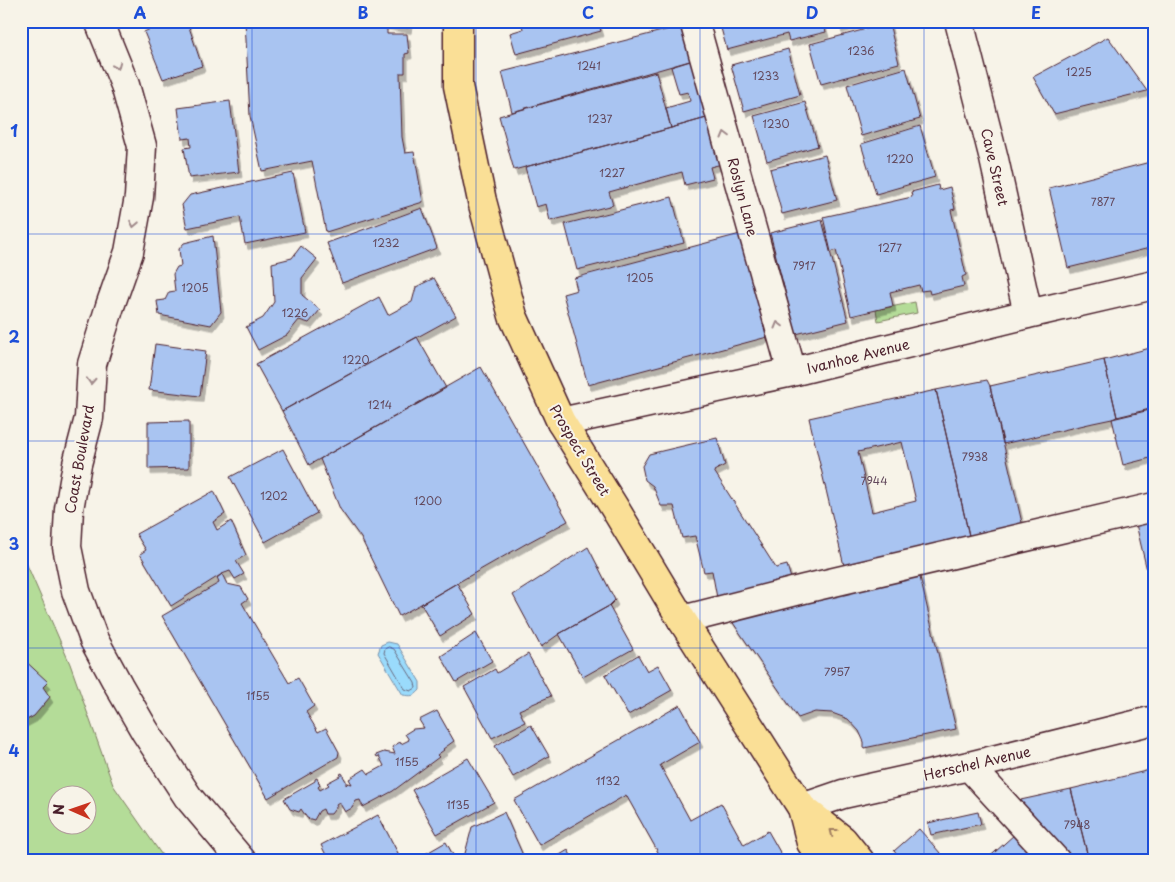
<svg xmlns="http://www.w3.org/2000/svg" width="1175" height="882" font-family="'Playpen Sans',sans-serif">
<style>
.green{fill:#b4dc98;stroke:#7f7e62;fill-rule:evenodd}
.water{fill:#9adbfc;stroke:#7a90a8}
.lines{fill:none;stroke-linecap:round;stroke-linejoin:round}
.shore{stroke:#6a6a7f;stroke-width:1}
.building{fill:#a9c4f1;stroke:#4a1f2b;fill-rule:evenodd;filter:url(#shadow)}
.minor-casing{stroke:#4a1f2b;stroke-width:31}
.major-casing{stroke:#4a1f2b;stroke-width:31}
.minor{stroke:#f7f3e8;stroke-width:28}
.major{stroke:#fadf96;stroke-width:28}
.oneway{stroke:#a0898a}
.oneway2{stroke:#a27f60}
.grid{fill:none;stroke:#1d4ed8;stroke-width:1;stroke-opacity:0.55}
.labels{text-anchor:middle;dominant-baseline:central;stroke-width:4;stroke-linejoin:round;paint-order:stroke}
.number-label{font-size:11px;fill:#62485c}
.street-label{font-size:14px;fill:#4a1f2b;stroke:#f7f3e8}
.neatline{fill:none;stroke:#1d4ed8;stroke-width:2}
.grid-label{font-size:16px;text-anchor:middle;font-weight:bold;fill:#1d4ed8}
</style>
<defs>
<filter id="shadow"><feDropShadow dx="3" dy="5.5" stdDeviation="0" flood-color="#0004"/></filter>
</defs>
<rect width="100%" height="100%" fill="#f7f3e8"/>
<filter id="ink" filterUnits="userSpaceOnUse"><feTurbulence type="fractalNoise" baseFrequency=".02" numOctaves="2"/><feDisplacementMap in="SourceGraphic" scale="10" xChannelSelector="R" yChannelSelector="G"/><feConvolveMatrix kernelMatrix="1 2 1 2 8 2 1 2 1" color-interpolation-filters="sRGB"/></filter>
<g filter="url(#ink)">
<!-- green -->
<path class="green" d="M915,302L917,313L878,321L876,310Z
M21,551L70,664L113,785L166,861H21ZM58,794H88V824H58Z"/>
<!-- water -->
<path class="water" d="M388,642L397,644L420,682V690C414,697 411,696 403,695L378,653L381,645Z"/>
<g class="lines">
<!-- shore -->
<path class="shore" d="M389,647L394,649L415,683L416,688L411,691L405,689L384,653L385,649Z"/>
</g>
<!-- building -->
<path class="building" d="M167,21H187L202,66L163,79L144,32Z
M245,21H333L387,29V34H407L409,53L405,54V73H400L402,137L405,153L414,152L423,202L326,232L312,161L262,171L250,116Z
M367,21H409L408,28Z
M521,21H598L601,31L516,54L510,33L523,29Z
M719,21H823L826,32L789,41L787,34L727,50Z
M837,21H863L839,28Z
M693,23L700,58L512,112L502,72Z
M889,23L899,63L821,84L810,44Z
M1108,37L1147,91L1054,114L1033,77Z
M788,49L800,95L744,111L731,65Z
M700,58L717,115L671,128L666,108L690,101L688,92L679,94L671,67Z
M906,68L920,119L861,136L847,85Z
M656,72L671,128L514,170L499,116Z
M230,101L239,172L189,178L184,148L191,147L190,138L182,139L178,108Z
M805,102L818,146L767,161L754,116Z
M717,115L730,162L710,167L713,178L685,185L682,172L609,192L613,205L550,221L546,204L536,207L525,167L657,132Z
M920,126L935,177L876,194L861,144Z
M825,155L837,200L782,214L770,169Z
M1154,161V247L1068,268L1049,188Z
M293,173L305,232L245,244L240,217L187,228L182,205L190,195Z
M938,185L939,190L950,187L955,209L951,210L966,275L962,277L964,286L930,294L929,290L921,291L919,285L890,292L893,306L851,316L836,250L831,252L823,217L912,197L911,192Z
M672,197L684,243L577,270L565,224Z
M422,208L437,248L342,283L327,243Z
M822,220L848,321L796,334L770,233Z
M744,233L771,336L588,385L563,294L577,290L574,278Z
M213,236L221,312L211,325L159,315L157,301L165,300L169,292L175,291L173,274L177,267L181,266L179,249L184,243Z
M301,246L317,259L302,278V295L320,310L309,323L299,320L287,335L258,350L246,327L263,318L274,302L272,263L292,258Z
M434,278L456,316L282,411L256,364L379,297L388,315L412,302L416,287Z
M417,337L446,388L309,465L282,411Z
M155,344L206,351L200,396L149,390Z
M1154,347V408L1117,417L1104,360Z
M1104,360L1117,417L1112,419L1093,423L1003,444L990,386Z
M481,367L568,521L529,542L457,583L421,604L399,616L361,538L340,509L320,459Z
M987,380L990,386L1023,527L970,540L936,390Z
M936,390L970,540L845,570L809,418ZM902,442L916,501L872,512L858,452Z
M1154,409V457L1123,465L1112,419Z
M189,421V468L148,469V422Z
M717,438L725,465L714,471L776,568L787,565L792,582L717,598L712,571L704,572L695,536L682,538L674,506H661L653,486L645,480L642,466L649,454Z
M283,449L317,513L265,542L230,477Z
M214,491L225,514L213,522L217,530L231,521L246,555L236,561L244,574L235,579L230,571L222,574L171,606L140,554L146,550L136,534Z
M1154,519V600L1136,524Z
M588,547L615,600L609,606L559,634L541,647L513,595Z
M919,573L956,729L864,748V742L859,731L848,719L832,713L815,712L798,718L729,617Z
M222,574L227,584L241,587L248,599L242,603L289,683L298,678L314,706L306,712L318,732L326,728L339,752L338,757L268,798L162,616L219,583L217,578Z
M457,583L475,614L440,636L421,604Z
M609,606L633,649L583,677L559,634Z
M476,633L492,661L456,682L441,656Z
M528,654L551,696L519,710L525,722L492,738L464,687L495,669L497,673Z
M638,655L647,671L658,665L672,690L628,715L605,675Z
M21,657L48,682L43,687L50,697L34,716L21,723Z
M680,705L700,742L660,765L690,820L721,803L744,845L768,831L785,861H663L626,795L539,845L514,800Z
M437,711L454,741L443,749L444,750L437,755L439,757L393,791L363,807L360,800L356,801L352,808L345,812L339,802L336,804L337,806L331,814H325L323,809L319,811L314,820L307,818L301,809L299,812L290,809L284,799L315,781V779L317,778L320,785L318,787L320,790L329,785L327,783L340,776L341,773L343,774V776L346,781V785L348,783L352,784L349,779L365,769L369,774L384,766L379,756L377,757L376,755L384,752L395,754L392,747L400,742L401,744L409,740L405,734L413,729L424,728L419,720Z
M531,725L549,756L513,777L495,746Z
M468,758L494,802L437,834L412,790Z
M1154,769V861H1089L1071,789Z
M1071,789L1089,861H1071L1016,801Z
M504,812L522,853L520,861H463L472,827Z
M978,812L981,824L931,835L928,823Z
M378,815L400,857L394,861H329L321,845Z
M919,829L928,839L947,861H902L894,851Z
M1015,834L1035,856L1031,861H985Z
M446,842L453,855L442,861H413Z
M568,850L574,861H550Z"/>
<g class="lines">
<defs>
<path id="minor" d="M99,21L125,85L142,146L139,197L129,252L110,306L92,364L89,418L77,464L69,509L67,547L76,591L94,640L119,686L145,731L188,797L242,861
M694,21L792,372
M959,21L994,159L1028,314
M561,422L792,372L1028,314L1154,285
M682,620L804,589L1154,507
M969,766L1056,861
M802,808L843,794L969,766L1154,720"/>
<path id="major" d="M458,21V86L482,201L513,316L561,422L614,507L682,620L791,791L802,808L811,843L825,861
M802,808L843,840L860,861"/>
</defs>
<!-- minor casing -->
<use href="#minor" class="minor-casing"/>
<!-- major casing -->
<use href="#major" class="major-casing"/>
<!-- minor -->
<use href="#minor" class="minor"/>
<!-- major -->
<use href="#major" class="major"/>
</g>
<!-- one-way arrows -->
<defs><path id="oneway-chevron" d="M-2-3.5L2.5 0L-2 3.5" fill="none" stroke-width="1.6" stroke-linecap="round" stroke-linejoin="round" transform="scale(1.25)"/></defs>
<g class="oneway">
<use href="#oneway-chevron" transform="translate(117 66) rotate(68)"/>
<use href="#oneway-chevron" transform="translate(725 135) rotate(-105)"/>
<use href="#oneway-chevron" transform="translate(134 224) rotate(101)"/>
<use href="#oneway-chevron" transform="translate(778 325) rotate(-105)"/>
<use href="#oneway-chevron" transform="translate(91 381) rotate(93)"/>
</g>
<use class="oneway2" href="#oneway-chevron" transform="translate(833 832) rotate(-142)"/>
</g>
<!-- grid -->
<path class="grid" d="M252,21V861M476,21V861M700,21V861M924,21V861M21,234H1154M21,441H1154M21,648H1154"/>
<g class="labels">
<!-- number labels -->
<g class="number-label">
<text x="861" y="50">1236</text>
<text x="589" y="65">1241</text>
<text x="1079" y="71">1225</text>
<text x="766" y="75">1233</text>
<text x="600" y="118">1237</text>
<text x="776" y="123">1230</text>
<text x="900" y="158">1220</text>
<text x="612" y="172">1227</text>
<text x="1103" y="201">7877</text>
<text x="386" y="242">1232</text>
<text x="890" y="247">1277</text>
<text x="804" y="265">7917</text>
<text x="640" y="277">1205</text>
<text x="195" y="287">1205</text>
<text x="295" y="312">1226</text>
<text x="356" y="359">1220</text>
<text x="380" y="404">1214</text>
<text x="975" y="456">7938</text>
<text x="874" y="480">7944</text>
<text x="274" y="495">1202</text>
<text x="428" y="500">1200</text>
<text x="837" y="671">7957</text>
<text x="258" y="695">1155</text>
<text x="407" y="761">1155</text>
<text x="608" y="780">1132</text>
<text x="458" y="804">1135</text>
<text x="1077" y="824">7948</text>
</g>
<!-- street labels -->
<g class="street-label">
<text transform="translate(995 167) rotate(77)">Cave Street</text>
<text transform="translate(743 197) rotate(75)">Roslyn Lane</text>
<text transform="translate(858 356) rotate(-14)">Ivanhoe Avenue</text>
<text transform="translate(580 450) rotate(59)">Prospect Street</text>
<text transform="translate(79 459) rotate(-80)">Coast Boulevard</text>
<text transform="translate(977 763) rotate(-13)">Herschel Avenue</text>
</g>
</g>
<!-- margin -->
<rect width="1175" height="882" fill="none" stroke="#f7f3e8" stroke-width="55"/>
<!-- north arrow -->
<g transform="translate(72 810) rotate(272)"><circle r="24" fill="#f7f3e8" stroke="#b29e9c"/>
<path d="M0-4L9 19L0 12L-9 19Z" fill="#c8321e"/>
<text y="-8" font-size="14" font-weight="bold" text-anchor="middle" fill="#4a1f2b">N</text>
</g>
<rect x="28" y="28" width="1120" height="826" class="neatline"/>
<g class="grid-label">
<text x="140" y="19">A</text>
<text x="363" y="19">B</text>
<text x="588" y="19">C</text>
<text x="812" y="19">D</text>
<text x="1036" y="19">E</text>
<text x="14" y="137">1</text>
<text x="14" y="343">2</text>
<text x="14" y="550">3</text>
<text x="14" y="757">4</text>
</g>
</svg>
